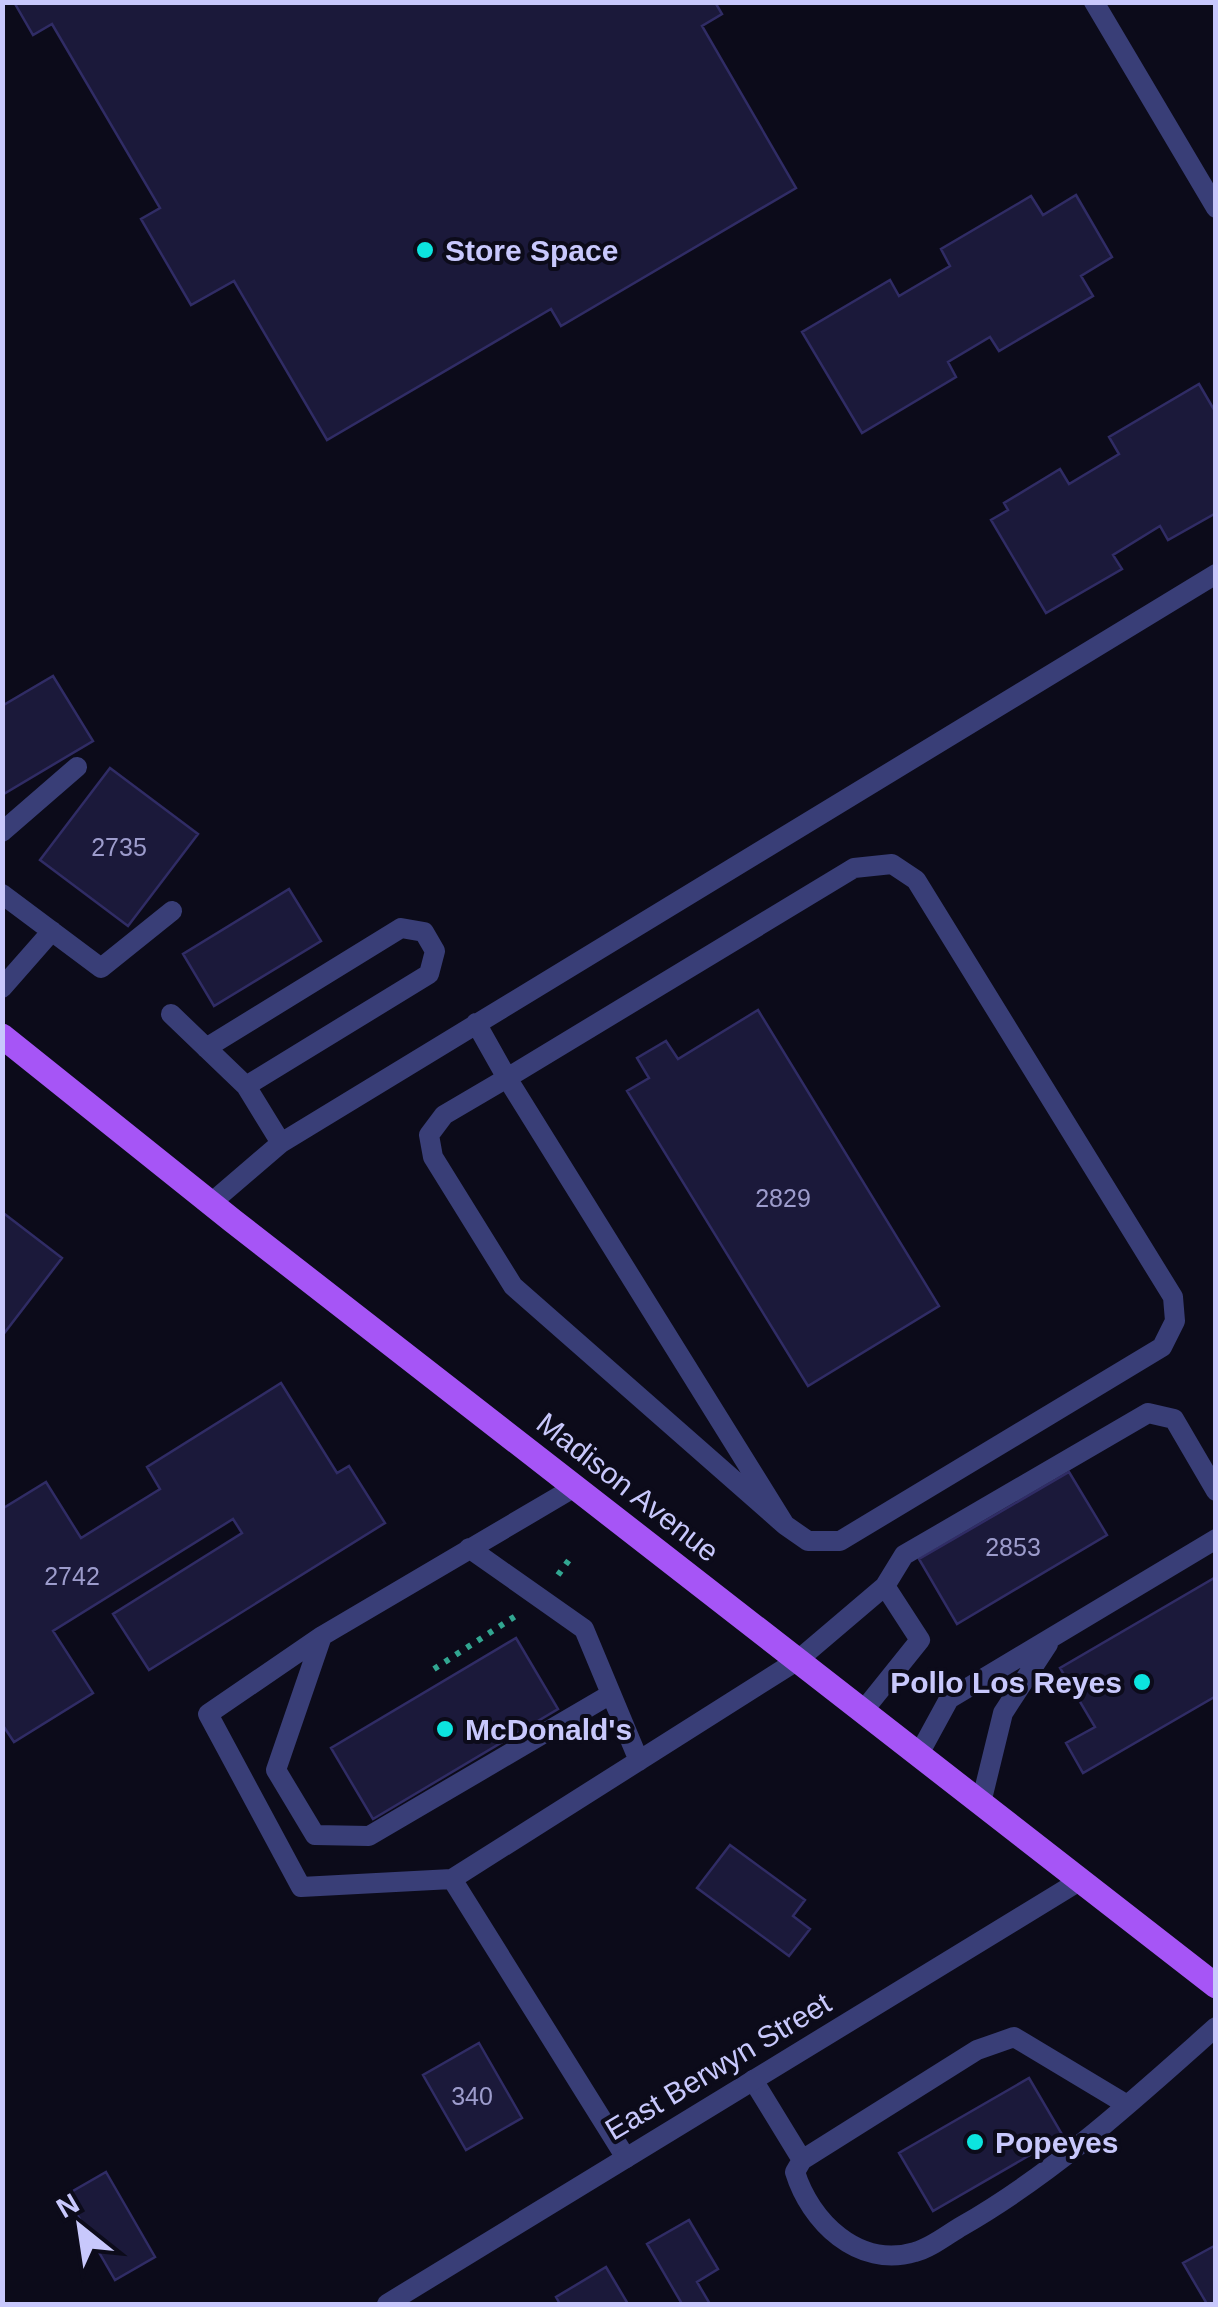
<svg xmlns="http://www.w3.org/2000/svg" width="1218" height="2307" font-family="Arial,sans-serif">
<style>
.building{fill:#1b193a;stroke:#302c65;stroke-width:2.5}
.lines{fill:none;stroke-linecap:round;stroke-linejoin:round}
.path{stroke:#32a691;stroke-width:6;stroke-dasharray:5 8;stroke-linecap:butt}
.lane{stroke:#393e77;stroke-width:20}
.street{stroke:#393e77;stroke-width:20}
.primary{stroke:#a655f6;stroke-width:25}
.poi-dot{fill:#0ce4df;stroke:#0c0b1a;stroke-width:4}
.labels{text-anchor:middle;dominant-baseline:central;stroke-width:8;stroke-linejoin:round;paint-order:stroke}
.number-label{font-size:25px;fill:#9d9ccc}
.poi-label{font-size:30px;font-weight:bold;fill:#c8c8fc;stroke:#0c0b1a;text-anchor:start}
.street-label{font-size:30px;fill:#c8c8fc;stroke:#0c0b1a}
</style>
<rect width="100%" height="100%" fill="#0c0b1a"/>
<!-- building -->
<path class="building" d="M14,2H715L722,14L702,26L796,188L561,326L551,309L327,440L234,281L191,305L141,219L160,208L52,24L33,35Z
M1076,195L1112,257L1081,276L1093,296L999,351L990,337L948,362L956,377L862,433L802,332L890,280L899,296L950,266L941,249L1031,196L1043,215Z
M1199,384L1216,413V513L1168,540L1160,526L1113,555L1122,569L1046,613L991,520L1008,510L1004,503L1060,469L1069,484L1119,454L1109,437Z
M53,676L93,741L2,795V706Z
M110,768L198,834L128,926L40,860Z
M289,889L321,941L214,1006L183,954Z
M758,1010L939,1306L808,1386L627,1091L649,1078L637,1058L666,1041L678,1059Z
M2,1212L62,1258L2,1336Z
M281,1383L337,1473L349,1466L385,1523L149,1670L113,1614L242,1533L233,1519L53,1631L93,1693L14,1742L2,1724V1509L46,1482L81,1538L160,1489L147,1467Z
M1069,1472L1107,1535L957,1624L919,1559Z
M1216,1577V1696L1083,1773L1066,1743L1095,1727L1060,1668Z
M516,1638L558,1709L373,1819L331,1748Z
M730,1845L805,1900L793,1916L810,1929L789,1956L697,1888Z
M479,2043L522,2118L466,2150L423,2075Z
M1029,2078L1063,2136L933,2211L899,2153Z
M106,2172L155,2257L115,2280L66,2195Z
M689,2220L718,2269L697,2282L710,2304H682L647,2244Z
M1216,2245V2304H1207L1183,2263Z
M606,2267L628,2304H560L556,2297Z"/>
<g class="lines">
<!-- path -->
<path class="path" d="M558,1575L569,1560
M434,1669L517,1615"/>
<!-- lane -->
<path class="lane" d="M2,832L77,767
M2,894L101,968L172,911
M2,988L52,931
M171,1014L246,1086L429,974L435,951L424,932L401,928L206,1048
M476,1023L507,1078L444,1115L429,1135L433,1157L513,1286L785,1525L808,1541H840L1162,1347L1175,1321L1173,1297L916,880L892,864L854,868L507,1078L785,1525
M281,1143L1216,574
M211,1203L281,1143L246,1086
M575,1487L322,1636L208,1714L301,1887L452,1879L798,1660L885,1586L904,1555L1148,1413L1174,1419L1216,1491
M469,1548L584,1629L639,1761
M322,1636L276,1770L315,1835L369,1836L611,1694
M863,1711L920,1640L885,1586
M919,1754L949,1699L1216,1539
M981,1803L1003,1713L1048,1644
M452,1879L626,2158
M753,2080L802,2160
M1124,2103L1014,2037L977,2050L802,2160L795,2172C810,2221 858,2269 915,2252C931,2248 948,2234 962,2226C1056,2172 1135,2099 1216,2027"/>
<!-- street -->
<path class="street" d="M1094,2L1216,208
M387,2304L1081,1880"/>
<!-- primary -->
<path class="primary" d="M2,1036L233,1221L1216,1986"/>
</g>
<!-- markers -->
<g class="poi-dot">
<circle cx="425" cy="250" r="10"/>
<circle cx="1142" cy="1682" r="10"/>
<circle cx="445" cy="1729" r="10"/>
<circle cx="975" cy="2142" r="10"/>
</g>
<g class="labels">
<!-- number labels -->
<g class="number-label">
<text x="119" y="847">2735</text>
<text x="783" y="1198">2829</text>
<text x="1013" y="1547">2853</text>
<text x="72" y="1576">2742</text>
<text x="472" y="2096">340</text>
</g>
<!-- poi labels -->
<g class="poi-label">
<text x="445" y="250">Store Space</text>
<text x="1122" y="1682" text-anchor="end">Pollo Los Reyes</text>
<text x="465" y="1729">McDonald's</text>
<text x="995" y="2142">Popeyes</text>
</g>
<!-- street labels -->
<g class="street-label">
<text transform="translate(628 1487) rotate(38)">Madison Avenue</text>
<text transform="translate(718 2066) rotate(-31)">East Berwyn Street</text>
</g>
</g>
<!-- border -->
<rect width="1218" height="2307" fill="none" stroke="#c8c8fc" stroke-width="10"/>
<!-- north arrow -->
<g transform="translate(80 2227) rotate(330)" stroke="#0c0b1a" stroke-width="8" paint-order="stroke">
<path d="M0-8L18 38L0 25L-18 38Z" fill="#c8c8fc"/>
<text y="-15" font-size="28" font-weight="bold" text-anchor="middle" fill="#c8c8fc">N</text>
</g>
</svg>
